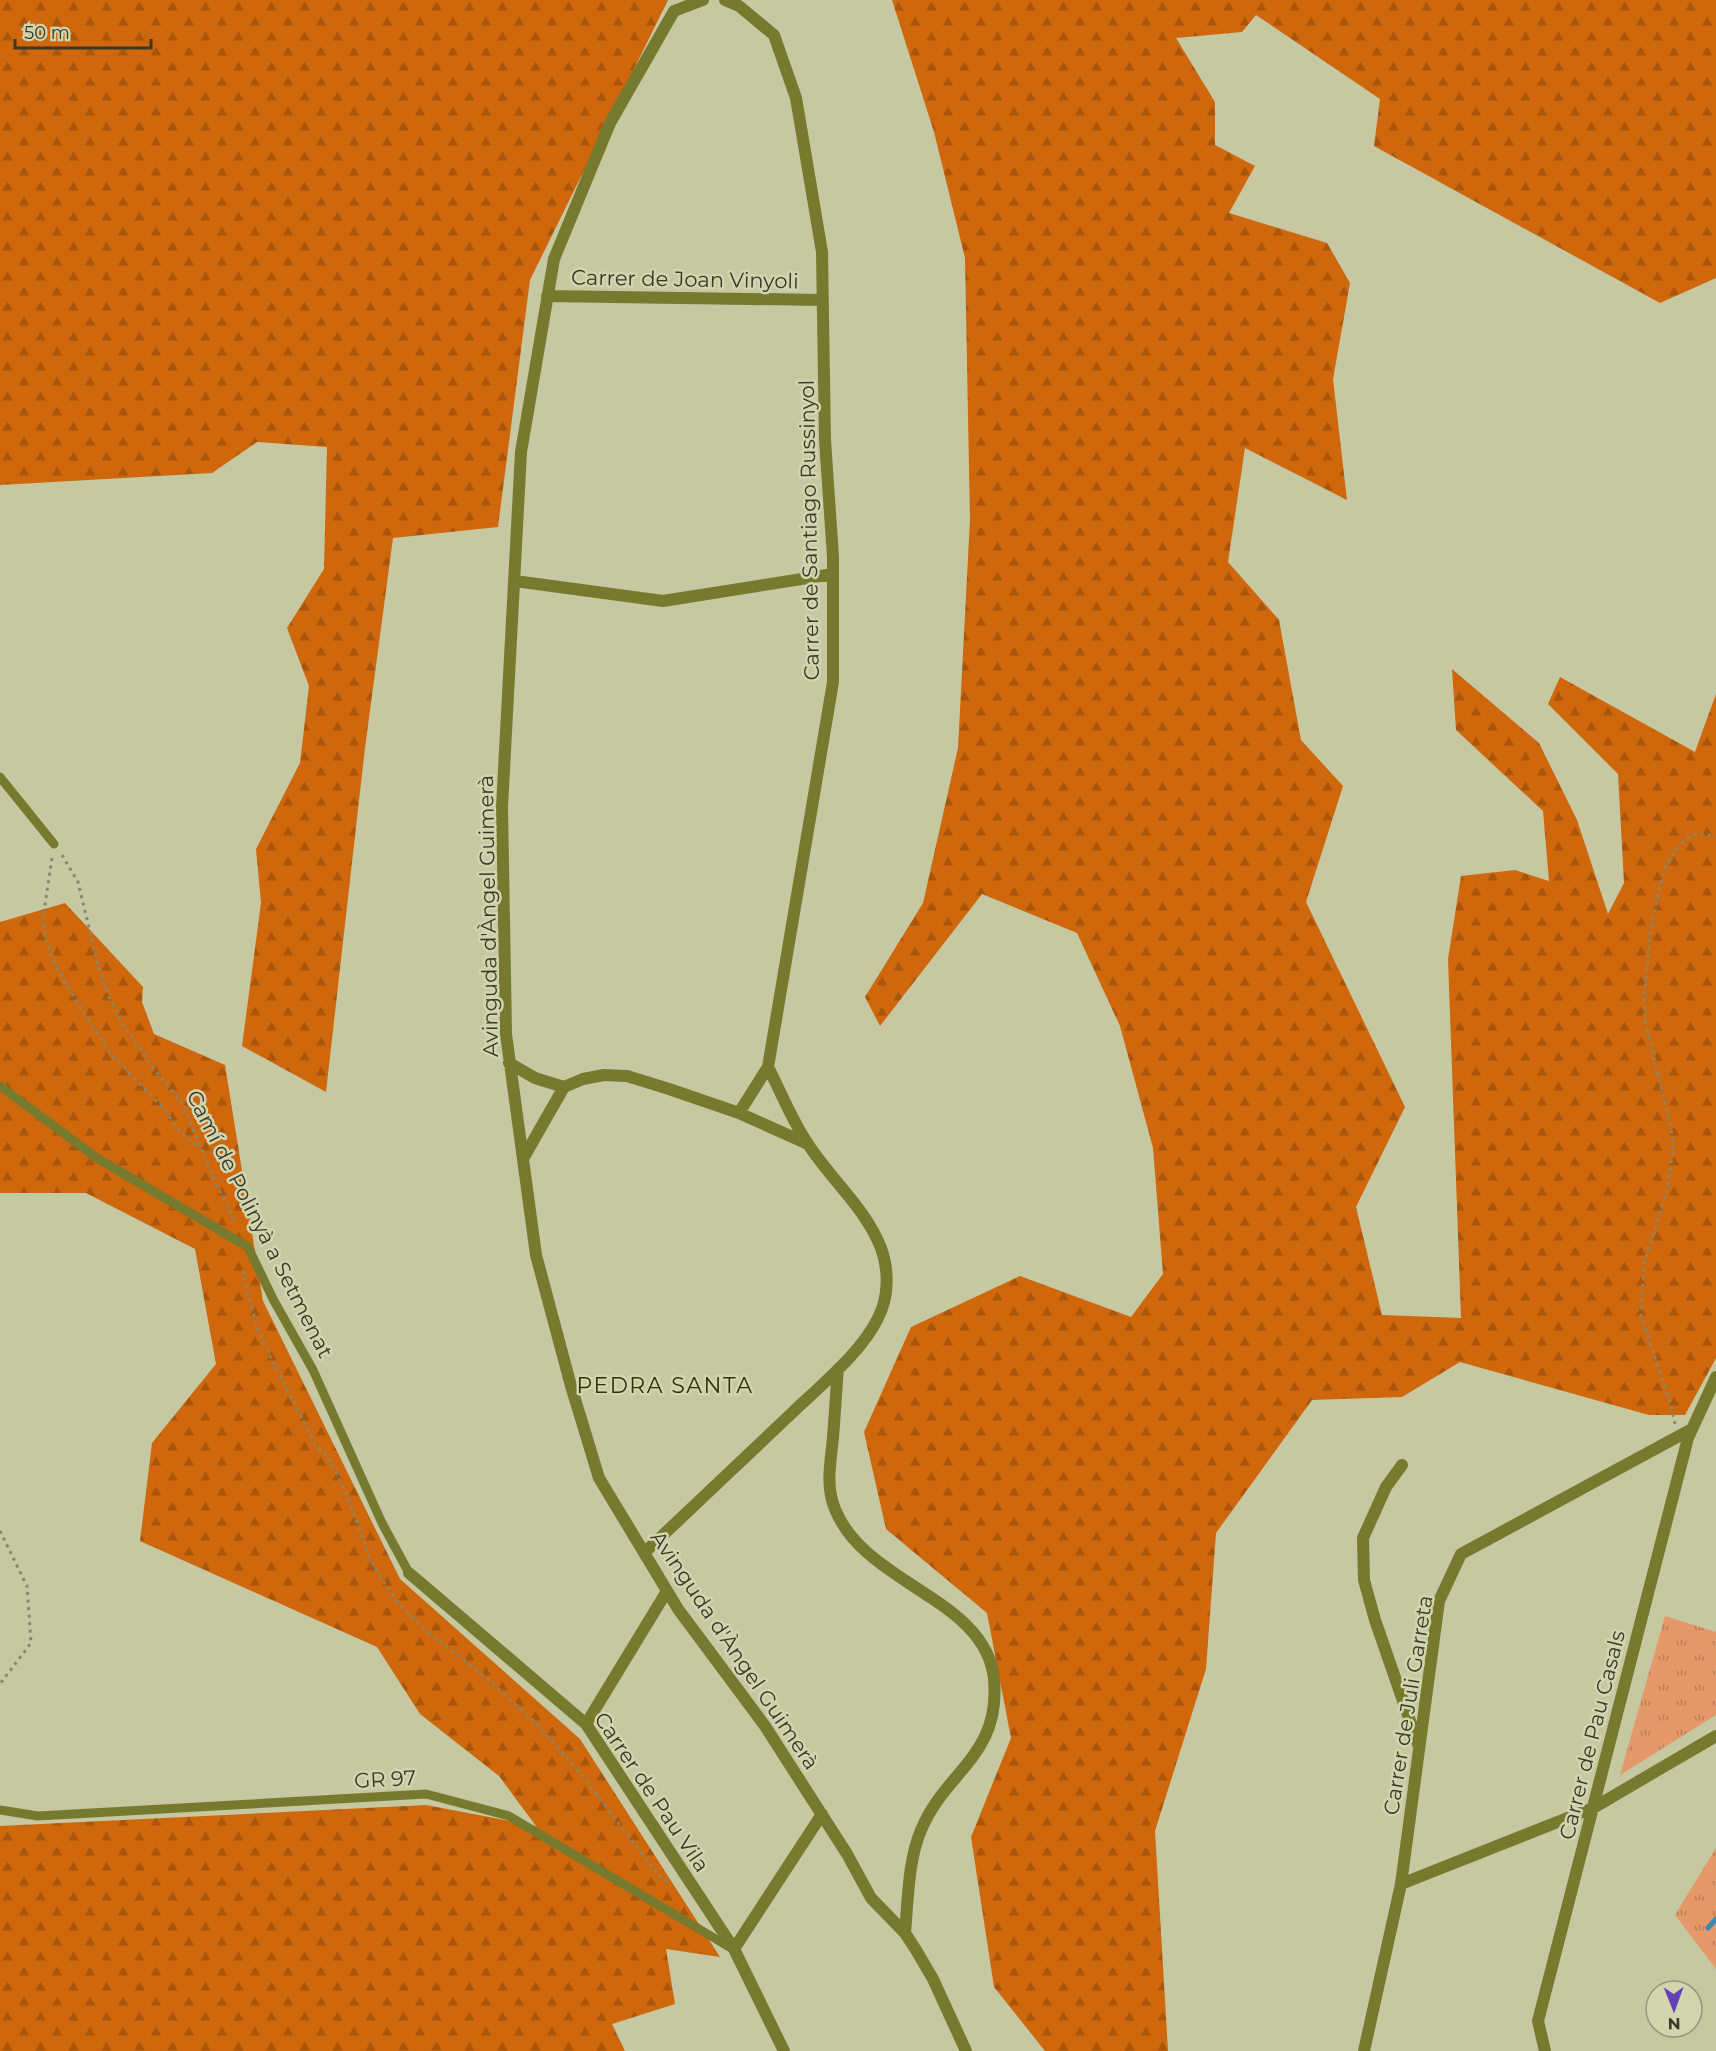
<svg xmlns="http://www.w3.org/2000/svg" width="1716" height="2051" font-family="Montserrat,sans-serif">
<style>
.grass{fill:url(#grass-tufts)}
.forest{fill:url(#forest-firs)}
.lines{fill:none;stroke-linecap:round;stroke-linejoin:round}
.stream{stroke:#3d8ab0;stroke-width:5}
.path{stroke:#86886b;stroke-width:3;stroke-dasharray:3 4.5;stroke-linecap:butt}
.service{stroke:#767a2f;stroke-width:9}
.minor{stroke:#767a2f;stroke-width:12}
.labels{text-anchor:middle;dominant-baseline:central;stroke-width:5;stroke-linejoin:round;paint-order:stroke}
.street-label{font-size:21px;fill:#373929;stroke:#d1d5ad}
.neighbourhood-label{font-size:22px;letter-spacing:1.5px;fill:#30320e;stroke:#d1d5ad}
</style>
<defs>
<pattern id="grass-tufts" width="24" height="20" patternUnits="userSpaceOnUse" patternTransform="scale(1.5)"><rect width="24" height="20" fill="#e5996a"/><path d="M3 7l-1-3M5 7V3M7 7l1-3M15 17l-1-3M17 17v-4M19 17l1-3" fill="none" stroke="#ba7e57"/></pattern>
<pattern id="forest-firs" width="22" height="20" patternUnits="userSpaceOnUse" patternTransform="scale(1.5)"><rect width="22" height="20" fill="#cf670c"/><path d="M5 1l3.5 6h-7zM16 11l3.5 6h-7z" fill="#a9560c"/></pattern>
</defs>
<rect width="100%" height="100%" fill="#c5c8a1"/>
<!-- grass -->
<path class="grass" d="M1665,1616L1716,1632V1715L1620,1775Z
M1716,1848V1969L1675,1915Z"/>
<!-- forest -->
<path class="forest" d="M0,0H668L530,280L498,527L393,538L365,748L326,1092L242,1046L261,903L256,849L300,763L309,686L287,628L324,569L327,447L257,442L212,473L0,485Z
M892,0H1716V278L1660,303L1374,146L1380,99L1256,15L1242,32L1176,38L1215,102V145L1255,166L1229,213L1327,243L1350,283L1333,379L1347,500L1245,448L1228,562L1279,620L1301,740L1343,786L1306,902L1405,1107L1356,1207L1382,1315L1461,1318L1448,959L1461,876L1515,870L1549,881L1543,811L1456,730L1452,669L1539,743L1577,820L1608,914L1624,883L1618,774L1548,704L1560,677L1695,752L1716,694V1358L1685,1415H1649L1460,1362L1402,1397L1312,1400L1216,1533L1206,1669L1155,1831L1168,2051H1045L994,1987L971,1837L1011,1738L987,1613L886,1529L864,1432L911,1327L1020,1276L1131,1317L1163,1274L1153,1148L1120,1026L1077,933L982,894L880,1026L865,997L923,903L958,748L970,520L965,258L934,132Z
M65,903L143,987L142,1002L154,1034L225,1065L263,1301L400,1579L580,1739L720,1957L666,1949L675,2004L612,2024L625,2051H0V1826L426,1805L536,1826L499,1776L420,1714L377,1647L140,1541L152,1443L216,1364L195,1249L86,1193H0V922Z"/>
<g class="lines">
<!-- stream -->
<path class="stream" d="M1708,1928L1716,1919"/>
<!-- path -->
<path class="path" d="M62,855L78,882L99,969L109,997L122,1023L151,1065L182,1103L217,1186L235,1222
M52,858L43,918L45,935L55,965L88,1020L111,1054L163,1108L181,1133L199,1148
M244,1270L243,1275L257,1327L270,1356L316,1446L329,1458L338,1476L350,1503L370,1559L381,1578L401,1606L428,1632L478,1671L535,1722L584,1778L659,1876L671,1883
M1675,1424L1671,1405L1641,1316L1644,1264L1668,1186L1673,1148L1671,1128L1645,1021L1644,1001L1650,934L1660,885L1666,866L1678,847L1688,837L1698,834L1716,836
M0,1531L27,1586L31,1643L0,1684"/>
<!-- service -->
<path class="service" d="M0,777L54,844
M0,1086L97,1158L248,1247L273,1299L313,1370L382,1523L409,1573
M0,1810L38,1816L426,1794L509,1816L731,1948"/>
<!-- minor -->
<path class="minor" d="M703,0L674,11L610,123L554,259L521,452L502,807L506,1034L536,1255L571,1386L599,1478L678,1609L765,1726L847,1854L871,1898L905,1933L916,1950L933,1979L966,2051
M725,0L739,6L774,35L796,98L822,252L825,440L833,557V682L768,1067L739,1113
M547,296L823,300
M515,581L663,601L833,574
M509,1063L535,1078L564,1087
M524,1157L564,1087L583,1079L604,1075L627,1076L669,1089L739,1113L808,1144
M838,1369C836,1391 835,1414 833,1437C831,1461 825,1485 835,1509C865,1585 986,1598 994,1679C1001,1756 946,1770 921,1830C908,1861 908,1900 905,1933
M1402,1465L1386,1487L1363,1538L1364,1580L1375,1620L1418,1744
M644,1553C694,1506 743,1459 793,1412C820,1386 862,1352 878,1318C889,1297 889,1270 881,1248C865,1207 831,1180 808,1144C792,1121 781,1092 768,1067
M409,1573L586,1724L734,1949L784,2051
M586,1724L667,1591
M1401,1884L1593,1808L1716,1736
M734,1949L822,1814
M1364,2051L1401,1884L1439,1601L1461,1554L1692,1429
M1545,2051L1538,2021L1688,1438L1716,1377"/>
</g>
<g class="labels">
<!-- street labels -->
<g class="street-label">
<text transform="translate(685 279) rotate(1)">Carrer de Joan Vinyoli</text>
<text transform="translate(809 530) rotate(-91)">Carrer de Santiago Russinyol</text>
<text transform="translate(488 916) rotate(-91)">Avinguda d'Àngel Guimerà</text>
<text transform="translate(260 1224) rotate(63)">Camí de Polinyà a Setmenat</text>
<text transform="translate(735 1650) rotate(56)">Avinguda d'Àngel Guimerà</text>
<text transform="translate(1408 1705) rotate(-81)">Carrer de Juli Garreta</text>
<text transform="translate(1592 1735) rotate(-76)">Carrer de Pau Casals</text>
<text transform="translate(385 1779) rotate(-3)">GR 97</text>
<text transform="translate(652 1792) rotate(56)">Carrer de Pau Vila</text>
</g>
<!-- neighbourhood labels -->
<g class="neighbourhood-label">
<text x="665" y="1385">PEDRA SANTA</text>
</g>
</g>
<!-- north arrow -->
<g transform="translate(1674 2009) rotate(179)"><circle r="28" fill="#d1d5ad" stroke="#939778" stroke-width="1.5"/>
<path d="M0-4.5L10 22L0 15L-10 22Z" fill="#643fb8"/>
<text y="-9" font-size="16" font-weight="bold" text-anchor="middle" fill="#373929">N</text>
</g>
<!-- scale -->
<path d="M15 39v9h136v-9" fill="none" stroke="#373929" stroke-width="3"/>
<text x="24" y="39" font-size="18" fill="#373929" stroke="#d1d5ad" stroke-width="4.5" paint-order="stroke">50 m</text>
</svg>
